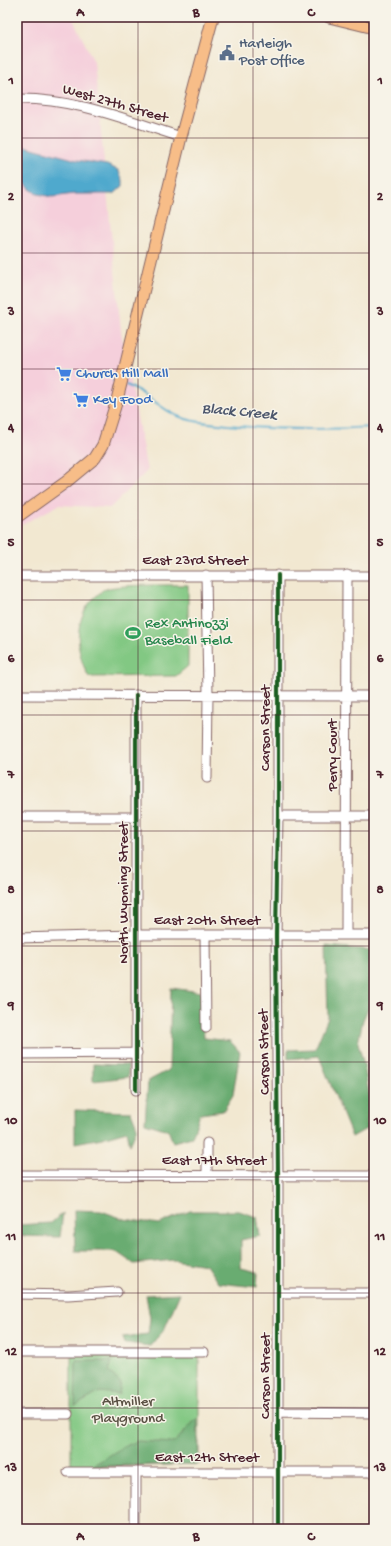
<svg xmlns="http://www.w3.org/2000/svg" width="391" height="1546" font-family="'Gochi Hand',sans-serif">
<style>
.built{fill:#f5cfdb}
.green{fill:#82c883;stroke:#667457}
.forest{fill:#69ac71;stroke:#5a664e}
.water{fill:#50a9cd;stroke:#4d647c}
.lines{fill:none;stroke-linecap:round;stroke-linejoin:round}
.stream{stroke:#50a9cd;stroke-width:2}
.minor-casing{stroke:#856565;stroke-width:11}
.major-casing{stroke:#856565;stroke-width:13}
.minor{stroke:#fff;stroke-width:9}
.major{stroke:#f7bd88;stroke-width:11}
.cycleway-casing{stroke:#f7f3e8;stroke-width:6}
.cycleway{stroke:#1b5e20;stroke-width:4}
.grid{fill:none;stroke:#4a1f2b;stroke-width:1;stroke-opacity:0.55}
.labels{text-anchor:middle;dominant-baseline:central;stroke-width:3;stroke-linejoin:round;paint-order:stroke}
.service-label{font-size:15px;fill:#4e5e75;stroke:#f7f3e8;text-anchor:start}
.street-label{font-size:15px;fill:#4a1f2b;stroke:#f7f3e8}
.shop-label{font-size:15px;fill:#366cbe;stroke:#f7f3e8;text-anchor:start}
.leisure-label{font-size:15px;fill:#27864d;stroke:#f7f3e8;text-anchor:start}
.park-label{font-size:15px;fill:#5b5245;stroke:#f7f3e8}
.water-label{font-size:16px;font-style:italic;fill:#4c566c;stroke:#f7f3e8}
.neatline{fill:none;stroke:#4a1f2b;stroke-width:1.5}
.grid-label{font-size:13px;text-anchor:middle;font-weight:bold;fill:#4a1f2b}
</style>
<rect width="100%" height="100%" fill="#f7f3e8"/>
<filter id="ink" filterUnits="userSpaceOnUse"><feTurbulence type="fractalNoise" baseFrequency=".025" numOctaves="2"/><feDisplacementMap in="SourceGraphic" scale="8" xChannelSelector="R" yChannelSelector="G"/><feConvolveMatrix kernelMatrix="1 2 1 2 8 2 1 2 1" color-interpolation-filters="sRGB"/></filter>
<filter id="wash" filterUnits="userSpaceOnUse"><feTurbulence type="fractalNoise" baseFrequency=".012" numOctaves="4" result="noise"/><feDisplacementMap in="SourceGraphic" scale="16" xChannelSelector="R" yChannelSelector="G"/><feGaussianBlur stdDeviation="0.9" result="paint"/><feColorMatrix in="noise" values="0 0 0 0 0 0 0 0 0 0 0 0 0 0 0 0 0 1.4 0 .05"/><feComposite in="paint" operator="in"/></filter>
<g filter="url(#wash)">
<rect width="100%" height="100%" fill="#f2e8d1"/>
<!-- built -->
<path class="built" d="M17,17H72L94,62L121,331L147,471L110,508L59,505L17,527Z"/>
<!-- green -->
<path class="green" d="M188,585V666L176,676L89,677C75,653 73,619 94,598C97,596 100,592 103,590C113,584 172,585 188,585Z
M71,1355H199V1464L71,1468Z"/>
<!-- forest -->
<path class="forest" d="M326,946L374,950V1003L370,1004L363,1020L358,1043L364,1065L370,1099L366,1129L352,1137L319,1056L288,1059V1050L315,1049L328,1018Z
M171,988L201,992L204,1038L230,1041L240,1052L233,1095L223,1111L200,1114L192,1137L173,1142L168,1130L145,1123L148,1081L169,1070Z
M93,1064L128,1065V1077L93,1081Z
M75,1110L131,1112L137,1127L130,1145L127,1131L102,1138L75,1143Z
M74,1210L101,1211L124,1219L159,1224L190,1211H239L257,1217L260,1236L241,1240V1268L258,1272L257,1287L218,1283L206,1265L174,1260L134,1264L115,1251H75Z
M63,1213L60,1237L17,1236V1225L51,1223Z
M180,1293L164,1330L150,1346L125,1343L123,1337L148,1334L150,1318L146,1295Z
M76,1361H112L109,1372L121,1383L119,1394L100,1392L75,1406Z
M197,1418L199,1464L92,1466L123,1447L138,1441L174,1443Z"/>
<!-- water -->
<path class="water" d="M17,144L77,160L107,165L118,170L123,180V186L114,194H74L52,197L38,194L30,189L17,174Z"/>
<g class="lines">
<!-- stream -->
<path class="stream" d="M113,380L118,382
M126,385C148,392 163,413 186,419C199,423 214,423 228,425C277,430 325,430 374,427"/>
</g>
</g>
<g filter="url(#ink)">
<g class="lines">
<defs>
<path id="minor" d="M17,99C74,98 127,120 181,137
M206,575L208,695L207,778
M17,576H374
M17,695L374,696
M278,816H374
M17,817H136
M205,935L206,1028
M346,935L347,575
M17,938L135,935H374
M17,1054L137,1053
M136,1090V695
M17,1175L374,1176
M207,1175V1143
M278,1293H374
M17,1294L68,1295L117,1292
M17,1352H204
M278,1412L374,1413
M17,1414H68
M68,1472H374
M136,1472V1529
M278,1529V1175L276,935L278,816V575"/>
<path id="major" d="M329,17L374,28
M17,517L66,482L95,458L103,445L117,400L181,137L213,17"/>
</defs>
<!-- minor casing -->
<use href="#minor" class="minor-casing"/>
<!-- major casing -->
<use href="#major" class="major-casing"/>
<!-- minor -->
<use href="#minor" class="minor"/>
<!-- major -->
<use href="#major" class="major"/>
<defs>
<path id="cycleway" d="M136,1090V695
M278,1529V1175L276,935L278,816V575"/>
</defs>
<!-- cycleway casing -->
<use href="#cycleway" class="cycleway-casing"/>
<!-- cycleway -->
<use href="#cycleway" class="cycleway"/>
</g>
</g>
<!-- grid -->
<path class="grid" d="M138,17V1529M253,17V1529M17,138H374M17,253H374M17,369H374M17,484H374M17,600H374M17,715H374M17,831H374M17,946H374M17,1062H374M17,1177H374M17,1293H374M17,1408H374"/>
<!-- icons -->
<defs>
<symbol id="civic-bare" viewBox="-9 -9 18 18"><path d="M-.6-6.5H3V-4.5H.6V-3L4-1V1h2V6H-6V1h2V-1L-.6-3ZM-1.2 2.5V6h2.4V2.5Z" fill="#5c6f8a" stroke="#f7f3e8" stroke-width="2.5" paint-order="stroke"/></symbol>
<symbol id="supermarket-bare" viewBox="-9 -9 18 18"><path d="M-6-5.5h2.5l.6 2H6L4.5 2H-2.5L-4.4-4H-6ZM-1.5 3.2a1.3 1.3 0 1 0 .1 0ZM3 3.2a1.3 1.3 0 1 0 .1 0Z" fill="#3f7fe0" stroke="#f7f3e8" stroke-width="2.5" paint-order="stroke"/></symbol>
<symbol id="stadium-bare" viewBox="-9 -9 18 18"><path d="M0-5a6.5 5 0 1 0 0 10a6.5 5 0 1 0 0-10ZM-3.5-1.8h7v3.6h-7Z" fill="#2e9e5b" stroke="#f7f3e8" stroke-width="2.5" paint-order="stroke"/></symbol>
</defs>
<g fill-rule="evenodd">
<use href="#civic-bare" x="216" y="42" width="22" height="22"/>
<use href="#supermarket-bare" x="53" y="363" width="22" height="22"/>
<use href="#supermarket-bare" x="70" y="389" width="22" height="22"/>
<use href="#stadium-bare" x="122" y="622" width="22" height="22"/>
</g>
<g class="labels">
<!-- service labels -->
<g class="service-label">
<text x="239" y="44">Harleigh<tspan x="239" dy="17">Post Office</tspan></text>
</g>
<!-- street labels -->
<g class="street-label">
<text transform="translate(115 104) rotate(16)">West 27th Street</text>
<text x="195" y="561">East 23rd Street</text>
<text transform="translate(266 728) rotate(-90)">Carson Street</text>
<text transform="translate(333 755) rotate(-90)">Perry Court</text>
<text transform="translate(124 893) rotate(-90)">North Wyoming Street</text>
<text x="207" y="921">East 20th Street</text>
<text transform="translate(265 1052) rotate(-91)">Carson Street</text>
<text x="214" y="1161">East 17th Street</text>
<text transform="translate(266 1376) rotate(-90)">Carson Street</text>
<text x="207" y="1458">East 12th Street</text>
</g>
<!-- shop labels -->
<g class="shop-label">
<text x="76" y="374">Church Hill Mall</text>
<text x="93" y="400">Key Food</text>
</g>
<!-- leisure labels -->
<g class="leisure-label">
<text x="145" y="624">Rex Antinozzi<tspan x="145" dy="17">Baseball Field</tspan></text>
</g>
<!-- park labels -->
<g class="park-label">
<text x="128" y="1402">Altmiller<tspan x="128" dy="17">Playground</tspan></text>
</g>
<!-- water labels -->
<g class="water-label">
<text transform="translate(239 413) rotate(5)">Black Creek</text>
</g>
</g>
<!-- margin -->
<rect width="391" height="1546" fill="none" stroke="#f7f3e8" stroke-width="44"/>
<rect x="22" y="22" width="347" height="1502" class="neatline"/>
<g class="grid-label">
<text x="80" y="16">A</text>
<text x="196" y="16">B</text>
<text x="311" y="16">C</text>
<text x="11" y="84">1</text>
<text x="380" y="84">1</text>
<text x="11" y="200">2</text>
<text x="380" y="200">2</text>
<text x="11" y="315">3</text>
<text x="380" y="315">3</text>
<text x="11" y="431">4</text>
<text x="380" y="431">4</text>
<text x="11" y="546">5</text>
<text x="380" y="546">5</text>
<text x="11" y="662">6</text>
<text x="380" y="662">6</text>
<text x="11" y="778">7</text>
<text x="380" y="778">7</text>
<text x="11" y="893">8</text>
<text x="380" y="893">8</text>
<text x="11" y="1009">9</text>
<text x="380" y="1009">9</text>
<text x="11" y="1124">10</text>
<text x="380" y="1124">10</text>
<text x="11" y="1240">11</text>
<text x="380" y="1240">11</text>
<text x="11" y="1355">12</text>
<text x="380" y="1355">12</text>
<text x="11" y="1471">13</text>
<text x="380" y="1471">13</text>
<text x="80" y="1540">A</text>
<text x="196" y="1540">B</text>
<text x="311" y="1540">C</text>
</g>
</svg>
